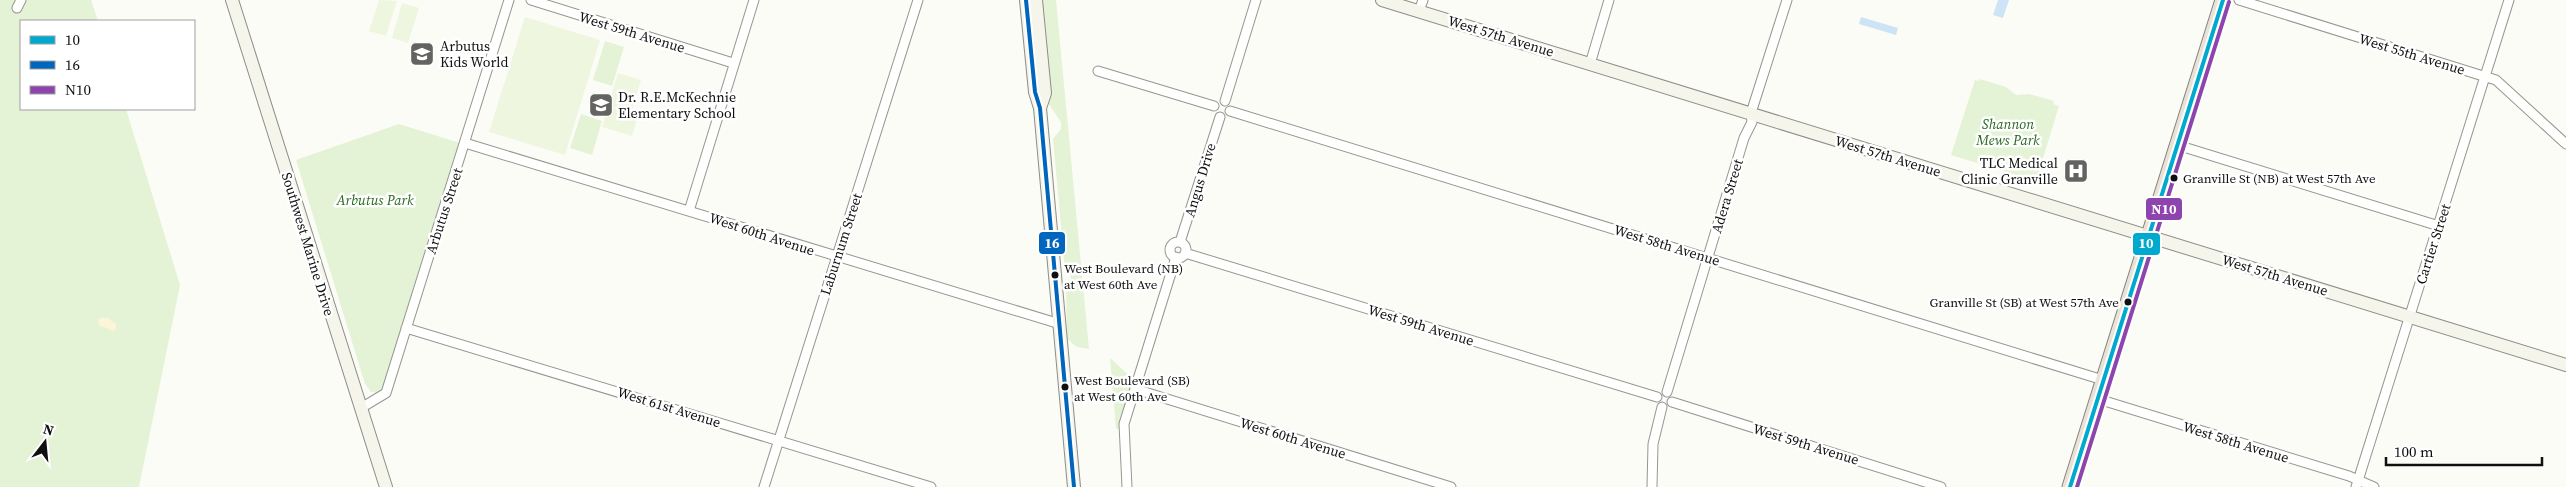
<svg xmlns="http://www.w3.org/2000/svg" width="2566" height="487" font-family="'Source Serif 4',serif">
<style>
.green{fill:#e4f2d6}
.sand{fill:#fbf6d8}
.pitch{fill:#eef6e0}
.water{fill:#cce4f6}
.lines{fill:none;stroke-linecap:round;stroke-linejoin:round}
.street-casing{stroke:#969694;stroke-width:11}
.secondary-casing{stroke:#8d8d8a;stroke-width:14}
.highway-casing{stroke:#848481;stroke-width:17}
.street{stroke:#fffffe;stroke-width:9}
.secondary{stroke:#f6f5eb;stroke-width:12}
.highway{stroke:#eae2d7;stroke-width:15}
.bus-1-casing{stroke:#fff;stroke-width:8}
.bus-2-casing{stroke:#fff;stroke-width:8}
.bus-3-casing{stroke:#fff;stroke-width:8}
.bus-1{stroke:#00a9ce;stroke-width:4}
.bus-2{stroke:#0065bd;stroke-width:4}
.bus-3{stroke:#8e44ad;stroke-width:4}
.bus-dot{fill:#101010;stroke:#fff;stroke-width:2}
.labels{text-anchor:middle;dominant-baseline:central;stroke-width:5;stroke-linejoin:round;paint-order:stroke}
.bus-label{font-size:13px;fill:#101010;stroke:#fff;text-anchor:start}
.street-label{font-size:14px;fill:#101010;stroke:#fff}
.poi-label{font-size:14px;fill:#101010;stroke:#fff;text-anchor:start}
.park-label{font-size:14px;font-style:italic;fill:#28681f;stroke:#fff}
.line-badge{stroke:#fff;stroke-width:2}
.badge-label{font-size:14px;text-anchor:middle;font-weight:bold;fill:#fff}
</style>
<rect width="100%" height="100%" fill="#fcfcf6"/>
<!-- green -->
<path class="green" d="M0,0H91L98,21H21V109H126L180,285L139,487H0Z
M1039,0H1056L1089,349L1077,347L1067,339L1066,283L1071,282L1070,270H1065L1053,139L1061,129V122L1048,103Z
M605,41L624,47L612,86L593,80Z
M1980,79L2006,87L2016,95L2029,94L2054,101L2053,104L2059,106L2036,181L1951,155L1975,80L1979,81Z
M581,114L602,121L592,155L570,148Z
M399,124L460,143L383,388L378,393L371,392L365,384L296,160Z
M1110,358L1133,379L1120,429H1116Z"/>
<!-- sand -->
<path class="sand" d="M100,318H108L116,324V329L113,331L99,325L98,321Z"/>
<!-- pitch -->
<path class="pitch" d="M379,0L397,1L386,36L369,31Z
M402,3L419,8L408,43L392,38Z
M525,17L600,40L565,155L489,132Z
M618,73L641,80L631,113L608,106Z
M608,107L638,116L632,136L602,127Z"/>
<!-- water -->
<path class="water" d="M1998,0H2009L2003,18L1993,15Z
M1861,17L1898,28L1896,35L1859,24Z"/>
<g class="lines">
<defs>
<path id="street" d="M531,0L733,63
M2239,0L2496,80L2566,144
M17,8L21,0
M1419,11L1423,0
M1590,64L1609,0
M1098,71L1214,106
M1225,101L1256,0
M1230,111L2103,380
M465,143L1060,324
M2177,145L2439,226
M689,211L754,0
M1180,242L1220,117
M1170 250a8 8 0 1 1 16 0a8 8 0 1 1-16 0Z
M1185,253L1657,397
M406,328L931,487
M1135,389L1451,487
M1667,392L1744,138L1752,122L1751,113L1787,0
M2098,399L2349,476L2374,487
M1672,402L1941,487
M361,408L386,393L509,0
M764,487L918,0
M1127,487L1124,424L1176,257
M1652,487L1653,444L1662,407
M2356,487L2509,0"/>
<path id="secondary" d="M232,0L386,487
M1026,0L1035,92L1040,108L1074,487
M1036,0L1045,93L1040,108
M1382,0L2566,365"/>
<path id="highway" d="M2070,487L2223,0"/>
</defs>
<!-- street casing -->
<use href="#street" class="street-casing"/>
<!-- secondary casing -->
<use href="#secondary" class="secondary-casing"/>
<!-- highway casing -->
<use href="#highway" class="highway-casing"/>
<!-- street -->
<use href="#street" class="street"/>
<!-- secondary -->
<use href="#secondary" class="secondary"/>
<!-- highway -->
<use href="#highway" class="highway"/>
<defs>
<path id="bus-1" d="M2070,487L2223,0"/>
<path id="bus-2" d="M1026,0L1035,92L1040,108L1074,487"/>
<path id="bus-3" d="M2077,487L2229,2"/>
</defs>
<!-- bus-1 casing -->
<use href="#bus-1" class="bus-1-casing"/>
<!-- bus-2 casing -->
<use href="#bus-2" class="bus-2-casing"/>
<!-- bus-3 casing -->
<use href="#bus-3" class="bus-3-casing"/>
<!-- bus-1 -->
<use href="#bus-1" class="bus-1"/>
<!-- bus-2 -->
<use href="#bus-2" class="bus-2"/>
<!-- bus-3 -->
<use href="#bus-3" class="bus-3"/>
</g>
<!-- icons -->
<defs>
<symbol id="school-square" viewBox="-11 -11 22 22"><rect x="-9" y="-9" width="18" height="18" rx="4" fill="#636360" stroke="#fff"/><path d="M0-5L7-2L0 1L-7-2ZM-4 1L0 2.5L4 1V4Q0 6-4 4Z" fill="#fff"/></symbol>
<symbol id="hospital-square" viewBox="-11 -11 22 22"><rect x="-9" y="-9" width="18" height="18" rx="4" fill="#636360" stroke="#fff"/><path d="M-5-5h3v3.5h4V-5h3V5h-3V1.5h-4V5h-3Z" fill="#fff"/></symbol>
</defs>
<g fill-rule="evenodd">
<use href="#school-square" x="408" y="40" width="28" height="28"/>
<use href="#school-square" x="587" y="91" width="28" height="28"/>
<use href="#hospital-square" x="2062" y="157" width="28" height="28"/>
</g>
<!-- markers -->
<g class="bus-dot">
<circle cx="2174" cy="178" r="4.5"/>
<circle cx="1055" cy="275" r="4.5"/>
<circle cx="2128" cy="302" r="4.5"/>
<circle cx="1065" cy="387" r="4.5"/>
</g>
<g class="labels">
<!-- bus labels -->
<g class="bus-label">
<text x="2183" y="178">Granville St (NB) at West 57th Ave</text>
<text x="1064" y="268">West Boulevard (NB)<tspan x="1064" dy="16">at West 60th Ave</tspan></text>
<text x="2119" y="302" text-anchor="end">Granville St (SB) at West 57th Ave</text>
<text x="1074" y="380">West Boulevard (SB)<tspan x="1074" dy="16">at West 60th Ave</tspan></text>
</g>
<!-- street labels -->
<g class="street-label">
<text transform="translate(632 32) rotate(17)">West 59th Avenue</text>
<text transform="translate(1501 36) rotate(17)">West 57th Avenue</text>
<text transform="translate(2412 54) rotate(17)">West 55th Avenue</text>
<text transform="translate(1888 156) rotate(17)">West 57th Avenue</text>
<text transform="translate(1200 180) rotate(-73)">Angus Drive</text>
<text transform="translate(1727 196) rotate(-73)">Adera Street</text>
<text transform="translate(444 211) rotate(-72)">Arbutus Street</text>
<text transform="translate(762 234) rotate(18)">West 60th Avenue</text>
<text transform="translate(308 244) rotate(73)">Southwest Marine Drive</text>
<text transform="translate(841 244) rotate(-72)">Laburnum Street</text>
<text transform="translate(2433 244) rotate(-72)">Cartier Street</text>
<text transform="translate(1667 245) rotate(17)">West 58th Avenue</text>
<text transform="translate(2275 275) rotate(17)">West 57th Avenue</text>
<text transform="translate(1421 325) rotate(17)">West 59th Avenue</text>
<text transform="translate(669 407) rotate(17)">West 61st Avenue</text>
<text transform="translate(1293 438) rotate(17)">West 60th Avenue</text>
<text transform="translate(2236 442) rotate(17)">West 58th Avenue</text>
<text transform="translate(1806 444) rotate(17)">West 59th Avenue</text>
</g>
<!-- poi labels -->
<g class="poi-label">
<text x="440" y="46">Arbutus<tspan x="440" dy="16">Kids World</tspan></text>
<text x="618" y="97">Dr. R.E.McKechnie<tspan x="618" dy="16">Elementary School</tspan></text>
<text x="2058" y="163" text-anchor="end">TLC Medical<tspan x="2058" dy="16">Clinic Granville</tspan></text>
</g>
<!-- park labels -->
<g class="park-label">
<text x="2008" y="124">Shannon<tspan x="2008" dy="16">Mews Park</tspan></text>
<text x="375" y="200">Arbutus Park</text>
</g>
</g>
<g class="line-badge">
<rect x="2145" y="197" width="38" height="24" rx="5" fill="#8e44ad"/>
<rect x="1038" y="231" width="28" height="24" rx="5" fill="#0065bd"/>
<rect x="2132" y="232" width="29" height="24" rx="5" fill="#00a9ce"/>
</g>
<g class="badge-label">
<text x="2164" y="214">N10</text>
<text x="1052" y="248">16</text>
<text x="2146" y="248">10</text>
</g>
<!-- legend -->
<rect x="20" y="20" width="175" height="90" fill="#ffffff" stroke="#9f9f9f"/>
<rect x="30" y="36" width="25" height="8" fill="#00a9ce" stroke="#9f9f9f"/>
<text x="65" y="45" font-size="15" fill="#101010">10</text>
<rect x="30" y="61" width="25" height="8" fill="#0065bd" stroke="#9f9f9f"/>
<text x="65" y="70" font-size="15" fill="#101010">16</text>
<rect x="30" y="86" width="25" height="8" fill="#8e44ad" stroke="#9f9f9f"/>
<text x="65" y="95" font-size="15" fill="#101010">N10</text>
<!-- north arrow -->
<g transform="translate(45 442) rotate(16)" stroke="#ffffff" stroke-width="4" paint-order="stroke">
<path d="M0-4L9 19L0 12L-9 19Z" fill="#101010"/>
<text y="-8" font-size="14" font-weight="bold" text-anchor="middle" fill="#101010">N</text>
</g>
<!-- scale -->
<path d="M2386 457v8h156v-8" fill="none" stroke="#101010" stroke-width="2.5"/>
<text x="2394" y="457" font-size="15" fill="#101010" stroke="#ffffff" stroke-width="4" paint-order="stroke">100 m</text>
</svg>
